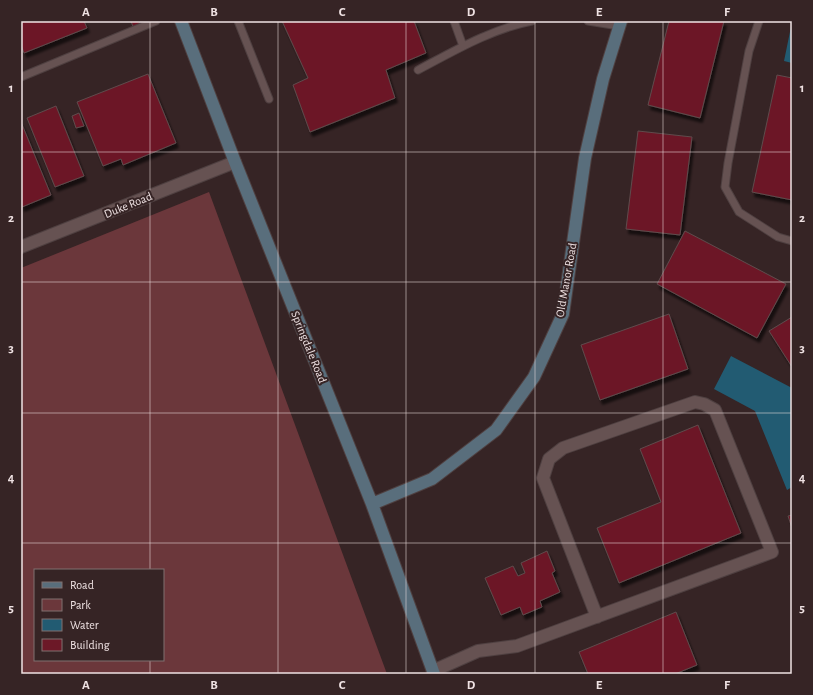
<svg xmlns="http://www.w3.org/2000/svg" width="813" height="695" font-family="'Alegreya Sans',sans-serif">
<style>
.green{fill:#6b373b;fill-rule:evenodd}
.water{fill:#225b72}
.building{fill:#6c1827;stroke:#5f4b4c;filter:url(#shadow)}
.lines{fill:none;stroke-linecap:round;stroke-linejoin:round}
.lane-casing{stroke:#4f4041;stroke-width:9}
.street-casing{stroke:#4f4041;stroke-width:14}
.secondary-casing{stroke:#4f4041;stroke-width:14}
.lane{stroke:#665252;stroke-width:7}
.street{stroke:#665252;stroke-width:12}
.secondary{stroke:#596e7c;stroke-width:12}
.grid{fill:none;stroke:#efe2e3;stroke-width:1;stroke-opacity:0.55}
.labels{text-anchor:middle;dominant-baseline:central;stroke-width:4;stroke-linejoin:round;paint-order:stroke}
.street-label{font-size:12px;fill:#efe2e3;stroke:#362425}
.neatline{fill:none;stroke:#efe2e3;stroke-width:1.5}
.grid-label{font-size:13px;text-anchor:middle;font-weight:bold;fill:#efe2e3}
</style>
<defs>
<filter id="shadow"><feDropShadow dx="2.5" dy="4.5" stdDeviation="1" flood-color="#0009"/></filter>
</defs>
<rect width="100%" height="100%" fill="#362425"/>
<!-- green -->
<path class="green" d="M209,192L387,674H21V268ZM35,570H163V660H35Z"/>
<!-- water -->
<path class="water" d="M792,22V63L784,61Z
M731,356L792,388V487L787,490L755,411L714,389Z"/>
<!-- building -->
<path class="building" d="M21,21H84L87,28L24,53L21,45Z
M131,21H139L140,24L133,27Z
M282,21H414L426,53L386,70L395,98L310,132L293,85L308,78Z
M669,21H724L700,118L648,105Z
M148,74L176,143L123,165L121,159L103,166L77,102Z
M777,75L792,78V200L752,192Z
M56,106L84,176L55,187L27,118Z
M79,113L84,126L76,128L72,116Z
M21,122L51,195L22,207L21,204Z
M638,131L692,137L680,235L626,229Z
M685,231L786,284L757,338L657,284Z
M669,314L688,369L600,400L581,345Z
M792,317V367L769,331Z
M698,425L741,533L619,583L597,528L661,502L640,449Z
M792,515V528L788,516Z
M547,551L555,571L552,573L560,592L540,601L542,607L523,615L520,607L501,615L485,578L513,566L518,576L525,573L521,563Z
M676,612L697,665L675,674H588L579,652Z"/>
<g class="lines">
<defs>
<path id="lane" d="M238,21L269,99
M454,21L463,46
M588,21L619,26
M759,21L749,51L728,163L725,187L739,212L778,237L792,241
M418,70C454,51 491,29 532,21
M21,77L156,21"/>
<path id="street" d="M21,247L235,162
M433,671L478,651L517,646L772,552L715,410L704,404L695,402L563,448L549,459L543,478L597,617"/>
<path id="secondary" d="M181,21L235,162L372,504L434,674
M372,504L432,479L496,430L534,377L563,314L585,158L603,79L621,21"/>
</defs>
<!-- lane casing -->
<use href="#lane" class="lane-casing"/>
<!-- street casing -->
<use href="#street" class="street-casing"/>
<!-- secondary casing -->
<use href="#secondary" class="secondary-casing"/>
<!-- lane -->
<use href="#lane" class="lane"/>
<!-- street -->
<use href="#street" class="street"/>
<!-- secondary -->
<use href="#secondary" class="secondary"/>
</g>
<!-- grid -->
<path class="grid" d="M150,21V570M278,21V674M406,21V674M535,21V674M663,21V674M21,152H792M21,282H792M21,413H792M21,543H792M150,660V674"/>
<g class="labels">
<!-- street labels -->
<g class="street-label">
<text transform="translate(128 205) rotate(-22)">Duke Road</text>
<text transform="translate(566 280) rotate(-80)">Old Manor Road</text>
<text transform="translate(309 347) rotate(68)">Springdale Road</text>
</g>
</g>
<!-- border -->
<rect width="813" height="695" fill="none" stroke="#362425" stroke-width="44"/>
<!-- legend -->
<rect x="34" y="569" width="130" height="92" fill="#362425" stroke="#807071"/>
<rect x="42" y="582" width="20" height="6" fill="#596e7c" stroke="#807071"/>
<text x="70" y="589" font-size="12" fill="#efe2e3">Road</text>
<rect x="42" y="599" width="20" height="12" fill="#6b373b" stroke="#807071"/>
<text x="70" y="609" font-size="12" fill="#efe2e3">Park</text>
<rect x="42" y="619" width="20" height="12" fill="#225b72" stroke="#807071"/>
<text x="70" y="629" font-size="12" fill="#efe2e3">Water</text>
<rect x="42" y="639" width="20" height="12" fill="#6c1827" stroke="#807071"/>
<text x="70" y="649" font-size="12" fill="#efe2e3">Building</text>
<rect x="22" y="22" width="769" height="651" class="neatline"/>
<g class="grid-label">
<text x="86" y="16">A</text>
<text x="214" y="16">B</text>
<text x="342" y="16">C</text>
<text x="471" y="16">D</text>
<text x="599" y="16">E</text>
<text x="727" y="16">F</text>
<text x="11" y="92">1</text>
<text x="802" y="92">1</text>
<text x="11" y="222">2</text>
<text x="802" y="222">2</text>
<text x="11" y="352">3</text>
<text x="802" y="352">3</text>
<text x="11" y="482">4</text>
<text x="802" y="482">4</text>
<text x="11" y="612">5</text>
<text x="802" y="612">5</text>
<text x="86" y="689">A</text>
<text x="214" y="689">B</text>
<text x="342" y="689">C</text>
<text x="471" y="689">D</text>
<text x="599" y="689">E</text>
<text x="727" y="689">F</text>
</g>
</svg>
